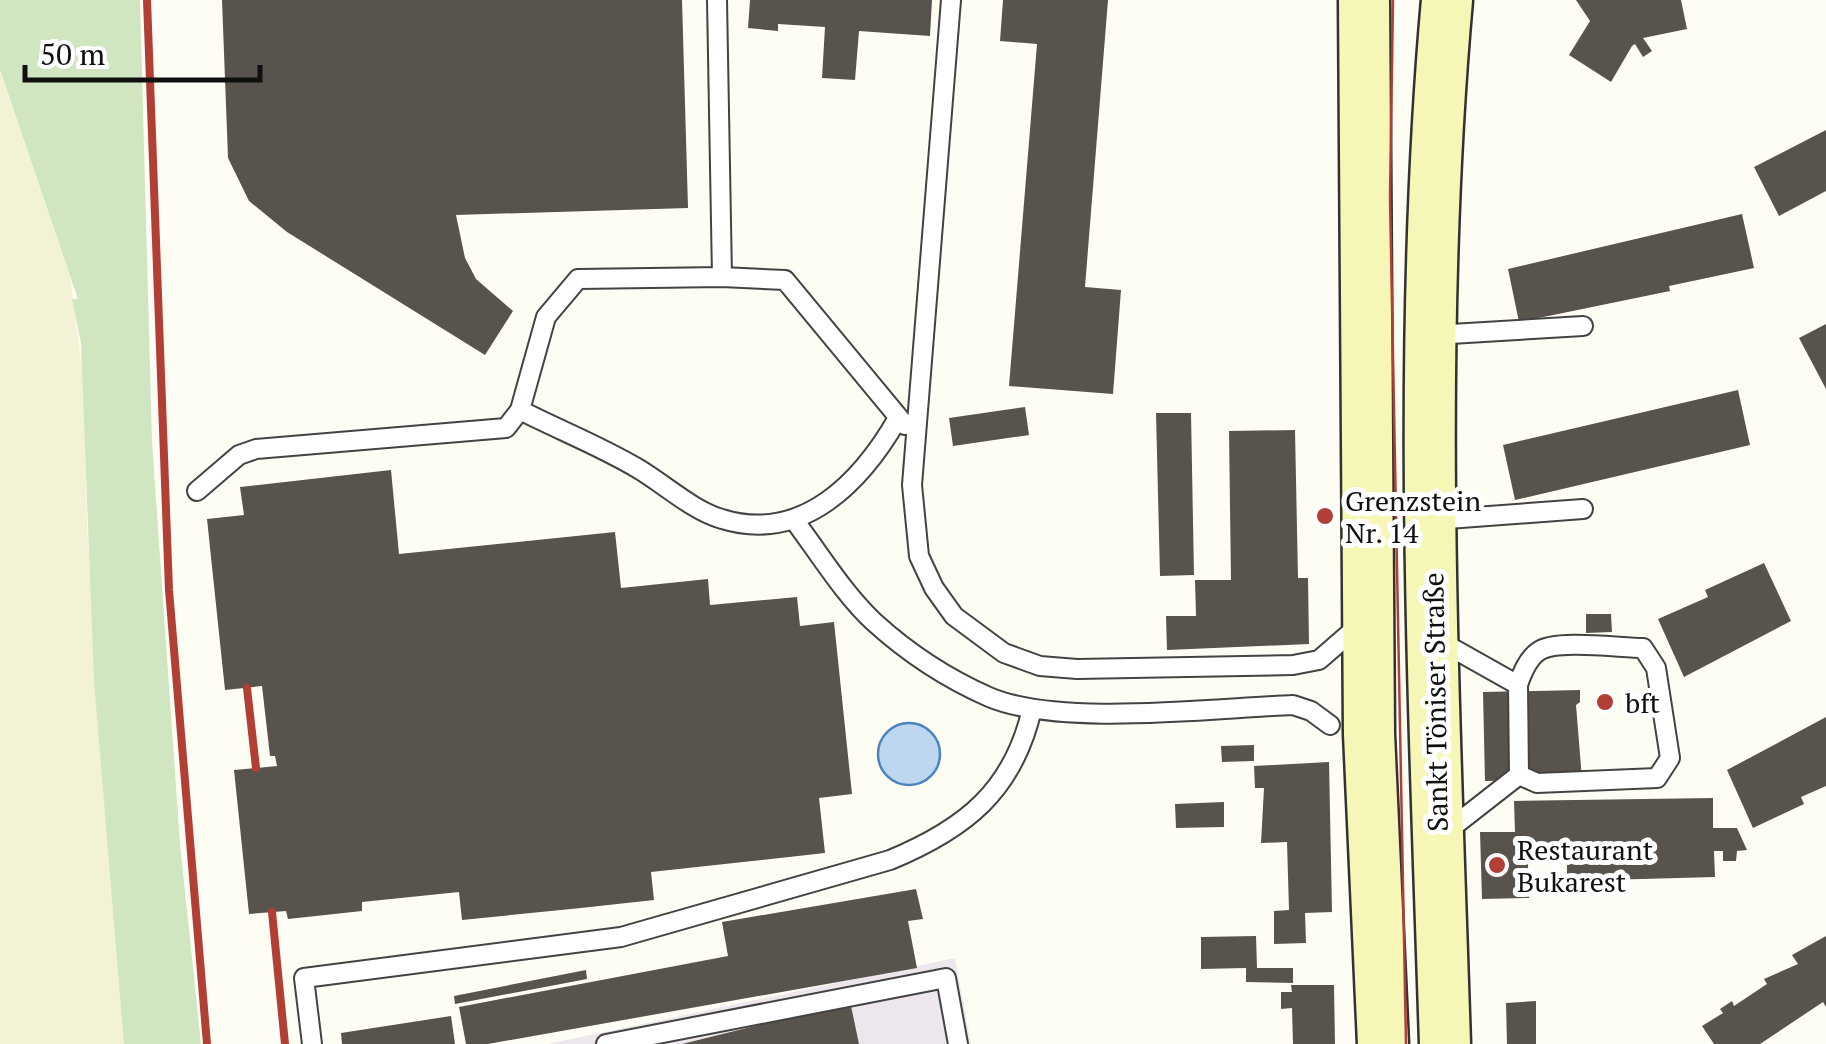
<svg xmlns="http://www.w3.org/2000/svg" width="1826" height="1044" font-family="'PT Serif',serif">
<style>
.industrial{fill:#ede6ed}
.farmland{fill:#f1f2d6}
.green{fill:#cfe6c1}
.water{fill:#bed7f0;stroke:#4d84bf;stroke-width:2.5}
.building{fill:#58534d}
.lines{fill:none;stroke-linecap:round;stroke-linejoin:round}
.service-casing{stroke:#434343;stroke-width:22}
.secondary-casing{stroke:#323232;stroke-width:55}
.service{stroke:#fff;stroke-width:18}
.secondary{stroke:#f6f6b7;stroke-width:50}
.tram{stroke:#b23f36;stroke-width:2.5}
.rail{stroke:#b23f36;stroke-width:8}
.poi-dot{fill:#b23f36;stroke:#fff;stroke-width:4}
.labels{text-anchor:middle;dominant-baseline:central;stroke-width:10;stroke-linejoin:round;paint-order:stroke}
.poi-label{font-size:28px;fill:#101010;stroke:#fff;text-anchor:start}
.street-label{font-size:28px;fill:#101010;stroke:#fff}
</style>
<rect width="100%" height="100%" fill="#fefdf4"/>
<!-- industrial -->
<path class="industrial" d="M955,958L971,1044H548Z"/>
<!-- farmland -->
<path class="farmland" d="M0,72L70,276L84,385L87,527L125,1044H0Z"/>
<!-- green -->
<path class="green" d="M0,0H140L152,442L180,844L201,1044H124L94,681L81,343L72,299H78L0,70Z"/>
<!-- water -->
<path class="water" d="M878 754a31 31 0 1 1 62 0a31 31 0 1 1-62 0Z"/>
<!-- building -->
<path class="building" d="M222,0H682L688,208L456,215L465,258L476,279L513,311L485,355L287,232L249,201L228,158Z
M750,0H932L930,36L859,31L855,80L822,78L825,27L778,24V31L748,28Z
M1003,0H1108L1085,287L1121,290L1113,394L1009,386L1037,44L1000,41Z
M1576,0H1681L1687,29L1643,38L1652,51L1643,57L1635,44L1632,46L1611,82L1569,55L1590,21Z
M1826,130V191L1779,216L1754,167Z
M1742,214L1754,268L1669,286L1670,291L1519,322L1508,269Z
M1826,324V389L1799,338Z
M1738,390L1750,445L1515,500L1503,445Z
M1025,407L1029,435L953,446L949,418Z
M1156,413H1191L1194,575L1160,576Z
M1295,430L1298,578H1308L1309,644L1167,650L1166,616H1196L1195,580H1231L1229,431Z
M391,470L399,554L615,532L621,588L708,579L710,605L797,597L800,626L834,622L852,794L819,798L825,853L651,872L654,900L581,908L462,920L459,892L362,902V911L288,919L286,911L249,914L234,770L277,766L275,756H270L262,686L225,690L207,519L244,515L240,487Z
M1764,563L1791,621L1684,677L1658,619L1708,597L1705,590Z
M1586,614H1611L1612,632L1586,633Z
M1580,690V702L1576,705L1582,779L1485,781L1483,692Z
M1826,717V786L1801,797L1804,804L1753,828L1727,770Z
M1254,745V761L1222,762L1221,746Z
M1329,762L1332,912L1305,913L1306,943L1274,944V911L1289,910L1287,842L1261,843L1264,788H1255L1254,766Z
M1713,798V828H1737L1747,850L1737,851L1736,861H1723V851H1714L1715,877L1567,881V863L1528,864L1529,898L1482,899L1480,832H1515L1514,801Z
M1224,802V827L1176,828L1175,804Z
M916,889L923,919L908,921L917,968L488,1044H466L459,1007L728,956L722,922Z
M1256,936L1257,968H1293V983L1246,982V968L1201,969V937Z
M1826,936V1007L1823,1002L1760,1044H1714L1702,1026L1723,1013L1720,1009L1732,1001L1734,1006L1767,984L1764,979L1798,964L1792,955Z
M586,970L587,979L455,1004L454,996Z
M1291,985H1334L1335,1044H1293L1292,1008L1281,1009V992H1292Z
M1536,1001V1044H1507L1506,1003Z
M851,1006L859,1044H682L779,1020Z
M451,1016L455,1044H342L341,1033Z"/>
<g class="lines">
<defs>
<path id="service" d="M717,0L722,277L785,280L905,425
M951,0L912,485L919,556L934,588L954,616L1004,653L1040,666L1077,669L1293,665L1319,660L1357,627
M1434,335L1583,326
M520,410L546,317L578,279L722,277
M197,491L239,455L256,449L506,428L520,410C559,430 600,446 637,468C663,483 693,511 722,519C803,544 862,481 898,418
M794,520C819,553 843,593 874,622C907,652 948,679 989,697C1059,727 1214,708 1293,705L1311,711L1330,725
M1434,520L1583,509
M1438,640L1518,685L1519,775L1446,832
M1518,685C1522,673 1528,658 1539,651C1557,639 1620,648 1643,648L1656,668L1670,758L1657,778L1537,783L1519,775
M312,1044L304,978L621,937L890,860C965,829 1013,791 1032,709
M606,1044L946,978L958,1044"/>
<path id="secondary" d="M1364,0L1369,734L1383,1044
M1445,1044C1434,696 1416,347 1447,0"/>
</defs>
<!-- service casing -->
<use href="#service" class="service-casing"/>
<!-- secondary casing -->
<use href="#secondary" class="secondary-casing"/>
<!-- service -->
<use href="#service" class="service"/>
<!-- secondary -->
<use href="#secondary" class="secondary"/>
<!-- tram -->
<path class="tram" d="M1393,0L1390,197L1406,1044"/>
<!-- rail -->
<path class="rail" d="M147,0L169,590L207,1044
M247,688L256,768
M272,912L285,1044"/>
</g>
<!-- markers -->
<g class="poi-dot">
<circle cx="1325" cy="516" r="10"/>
<circle cx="1605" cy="702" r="10"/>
<circle cx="1497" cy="865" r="10"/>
</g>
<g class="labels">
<!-- poi labels -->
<g class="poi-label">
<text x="1345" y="500">Grenzstein<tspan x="1345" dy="32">Nr. 14</tspan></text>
<text x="1625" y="702">bft</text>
<text x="1517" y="849">Restaurant<tspan x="1517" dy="32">Bukarest</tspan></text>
</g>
<!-- street labels -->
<g class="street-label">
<text transform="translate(1435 702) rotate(-91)">Sankt Töniser Straße</text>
</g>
</g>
<!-- scale -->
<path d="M25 65v15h235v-15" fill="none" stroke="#101010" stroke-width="5"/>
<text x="40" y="65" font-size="30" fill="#101010" stroke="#ffffff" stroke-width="8" paint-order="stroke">50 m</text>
</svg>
